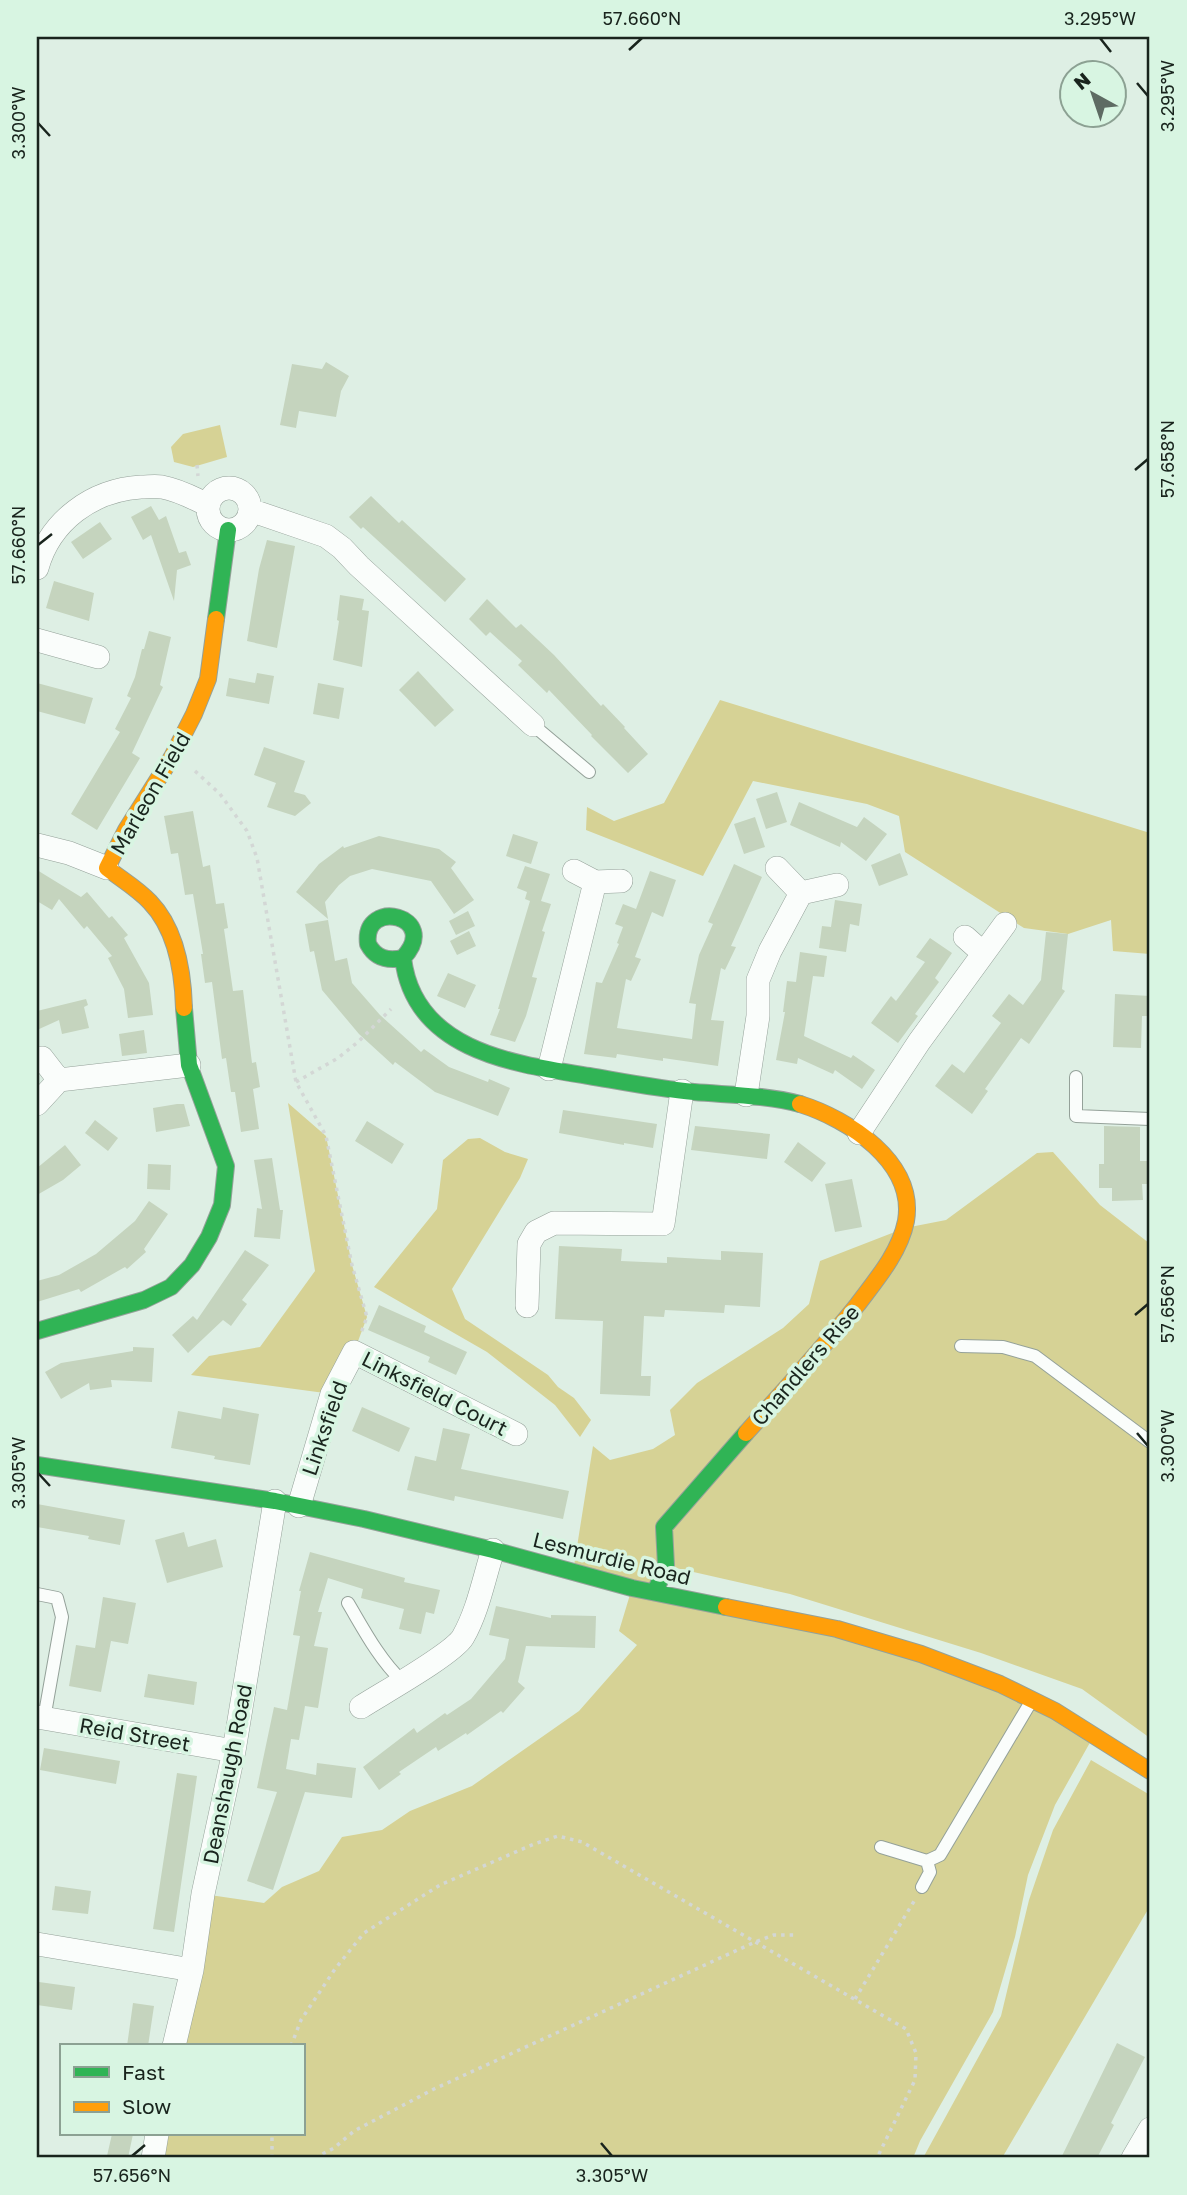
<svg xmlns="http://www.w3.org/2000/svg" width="1187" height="2195" font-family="'Golos Text',sans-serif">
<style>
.green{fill:#d6d295}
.building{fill:#c5d4be}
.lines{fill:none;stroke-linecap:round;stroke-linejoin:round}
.lane-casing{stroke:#94a199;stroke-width:14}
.street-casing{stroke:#94a199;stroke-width:24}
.fast-casing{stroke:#94a199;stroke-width:18}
.slow-casing{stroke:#94a199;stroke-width:18}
.path{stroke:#d3d7d5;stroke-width:3.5;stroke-dasharray:3.5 5;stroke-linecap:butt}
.lane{stroke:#fafdfb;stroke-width:12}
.street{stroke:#fafdfb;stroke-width:23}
.fast{stroke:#30b455;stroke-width:16}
.slow{stroke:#ff9f0a;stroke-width:16}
.ticks{fill:none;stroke:#19241d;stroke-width:2.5}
.labels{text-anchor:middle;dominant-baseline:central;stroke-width:7;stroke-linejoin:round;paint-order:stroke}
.street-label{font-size:21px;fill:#19241d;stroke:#d8f5e2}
.neatline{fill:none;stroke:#19241d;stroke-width:2.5}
.ticks-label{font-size:18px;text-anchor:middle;fill:#19241d}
</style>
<rect width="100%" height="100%" fill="#deefe4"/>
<!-- green -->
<path class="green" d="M220,425L227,457L193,467L174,462L171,447L183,434Z
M720,700L1150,833V954L1113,951L1111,920L1068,934L1024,928L905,852L899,816L867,804L753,781L703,876L586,830L587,807L614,821L664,803Z
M288,1103L326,1136L352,1265L367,1317L354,1352L332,1394L191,1375L209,1356L260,1347L315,1271Z
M480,1138L505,1152L528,1159L520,1178L452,1289L465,1319L548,1375L558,1387L574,1398L591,1420L580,1437L555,1405L487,1352L374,1287L437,1209L443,1160L468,1139Z
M1053,1152L1100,1205L1149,1243L1150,1738L1082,1689L981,1653L790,1594L667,1566L656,1592L837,1629L1097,1730L1055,1805L1028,1875L1015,1937L993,2012L920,2141L913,2158H153L157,2134H303V2046H174L203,1894L264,1903L282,1887L319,1871L342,1837L382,1830L410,1811L472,1786L579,1711L637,1645L619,1631L632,1588L573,1572L593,1446L610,1460L653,1449L675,1435L670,1410L697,1383L783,1328L809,1304L820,1261L905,1228L946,1220L1037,1153Z
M1091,1760L1150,1795V1906L1002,2158H923L1001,2016L1029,1900L1053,1830Z"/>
<!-- building -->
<path class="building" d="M326,362L349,376L341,391L336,417L299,411L296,428L280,425L292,364L322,369Z
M371,496L399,523L402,520L466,579L445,602L363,527L361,529L349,517Z
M151,506L159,520L166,516L179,553L186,551L191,565L177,570L174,601L151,535L143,540L131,517Z
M100,522L112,539L83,559L71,542Z
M267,540L295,546L277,648L247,641L259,569Z
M54,581L94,593L89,621L46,608Z
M340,595L364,599L362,610L369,611L362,667L333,660L339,621L337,620Z
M487,599L516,628L521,624L554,655L601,706L603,704L625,727L624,728L648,754L628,773L591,736L592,735L549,690L547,693L518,665L522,661L490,632L486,636L469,619Z
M149,631L171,637L160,685L163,687L132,753L140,758L97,830L71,814L120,732L115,729L131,698L127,696L135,677L142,649H144Z
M418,671L454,710L435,727L399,690Z
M257,673L274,676L269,704L226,696L229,678L255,683Z
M37,683L93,698L85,724L37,711Z
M318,683L344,688L339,719L313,714Z
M264,747L305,761L294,792L305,795L311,803L295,816L267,807L276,783L254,775Z
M777,792L787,822L766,829L756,799Z
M799,802L857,827L864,817L887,834L866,861L841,842L840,847L790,825Z
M193,811L203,867L210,865L216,904L224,903L228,928L224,929L233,991L243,990L252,1063L256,1062L260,1087L253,1089L259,1129L241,1132L235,1092H231L226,1058L222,1059L212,982L205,983L201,954H203L193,894L185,895L178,853L171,854L164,816Z
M755,817L765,847L744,854L734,824Z
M513,834L538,842L531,864L506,856Z
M379,836L439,849L456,862L451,868L474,900L454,914L431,881L372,869L350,876L339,885L325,902L328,919L296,892L319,864L343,846L344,848Z
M900,853L908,875L879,886L871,865Z
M734,864L762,877L731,946L736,947L725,970L721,968L711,1020L724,1021L718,1066L663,1058V1061L617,1054L616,1058L584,1054L596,982L602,983L619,944L617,943L623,927L615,924L623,904L636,909L650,871L676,880L663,917L652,912L635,957L641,959L631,981L626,979L617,1028L692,1039L696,1004L689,1003L699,955L713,924L708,922Z
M525,866L550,874L541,901L551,904L542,931L545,932L532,977L537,978L526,1016L515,1042L490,1035L500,1009H498L530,901L525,899L527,892L517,888Z
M37,870L81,897L87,892L109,918L112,916L128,935L124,938L149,983L153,1015L128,1018L124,989L108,958L112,956L87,926L84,929L59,899L52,910L37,901Z
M835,900L862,904L859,926L850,924L846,952L819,948L822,926L831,927Z
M468,911L475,926L456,935L449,921Z
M328,920L335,961L347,958L352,983L380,1015L421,1052L424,1049L449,1067L488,1082L489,1079L510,1088L498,1116L435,1092L395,1062L393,1065L359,1034L322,990L314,951L310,952L305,924Z
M469,931L476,946L457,955L450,941Z
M1046,932L1068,934L1062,989L1065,991L1029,1044L1021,1038L985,1089L988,1091L972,1114L935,1086L952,1064L964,1073L1001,1023L992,1016L1009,994L1023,1005L1041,980Z
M930,938L952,953L935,978L939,982L915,1014L918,1016L898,1043L871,1023L891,996L896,1001L925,962L916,957Z
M800,952L827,956L824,977L813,976L804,1036L851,1058L853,1055L875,1070L862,1089L835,1070L833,1074L798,1058L797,1064L776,1060L785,1012H783L787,981L796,982Z
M448,973L476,985L465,1008L437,996Z
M1115,994L1150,996V1016H1142L1141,1048L1113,1047Z
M86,999L88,1005L84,1007L89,1028L62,1034L59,1020L37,1030V1011Z
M144,1030L147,1053L122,1056L119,1034Z
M177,1104H184L190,1126L156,1132L153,1108Z
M563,1110L657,1124L653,1148L624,1143V1145L559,1133Z
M95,1120L118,1138L108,1151L85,1133Z
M367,1121L404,1144L392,1164L355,1141Z
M695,1126L770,1134L767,1159L691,1150Z
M1104,1126L1140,1127V1161H1150V1184H1142L1143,1200L1112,1201V1188H1099V1164H1104Z
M798,1142L826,1163L812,1182L784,1162Z
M65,1145L81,1165L63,1180L37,1195V1168Z
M272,1158L280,1210H283L280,1239L254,1237L257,1208L262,1209L254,1160Z
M148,1164L171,1165L170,1190L147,1189Z
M852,1179L862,1227L835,1232L825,1184Z
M149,1201L168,1214L144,1249L146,1252L127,1269L125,1267L81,1292L79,1289L37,1302V1281L59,1275L96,1254L135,1221Z
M559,1246L622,1249L621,1261L667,1263V1257L721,1260V1251L763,1253L760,1307L725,1305L724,1313L665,1310L664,1317L644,1316L641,1376H651L650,1396L600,1394L603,1321L555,1319Z
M245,1250L269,1265L242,1300L247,1304L231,1326L223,1320L188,1353L172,1335L193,1316L197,1320Z
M379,1305L426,1326L424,1332L467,1352L456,1375L428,1362L430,1357L368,1330Z
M133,1347L154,1348L152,1382L111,1380L112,1387L90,1390L89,1383L61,1399L45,1372L61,1363L133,1351Z
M223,1407L259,1414L250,1465L214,1459L215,1456L171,1448L178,1411L221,1419Z
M362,1407L410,1428L399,1452L352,1431Z
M443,1428L470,1434L461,1469L569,1491L563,1519L455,1496L454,1501L407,1490L415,1456L436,1461Z
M37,1504L125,1520L120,1545L88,1539L89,1536L37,1527Z
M184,1532L188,1547L216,1539L223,1567L167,1583L155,1540Z
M310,1552L405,1578L404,1582L440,1590L434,1614L426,1612L421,1634L399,1629L404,1609L361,1598L363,1589L328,1578L318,1612H322L314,1646L328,1648L318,1708L305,1706L299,1740L291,1739L286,1769L316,1775L317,1763L356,1768L352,1798L305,1792L273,1890L247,1881L277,1792L257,1788L274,1707L287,1710L300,1636L293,1635L301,1591H299Z
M103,1597L136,1603L128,1644L111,1641L101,1692L69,1686L76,1645L95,1648Z
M496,1606L551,1618V1615L596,1616L595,1648L526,1646L518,1682L525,1688L503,1713L501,1711L467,1735L466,1733L438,1751L436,1747L399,1772L401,1774L379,1790L363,1767L414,1728L417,1733L445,1713L447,1715L471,1699L505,1659L509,1639L489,1635Z
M148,1674L197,1682L194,1705L144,1697Z
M44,1748L120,1761L116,1784L40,1770Z
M177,1773L197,1776L174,1932L153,1929Z
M55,1886L91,1891L88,1914L52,1910Z
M39,1982L75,1987L72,2010L37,2005Z
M133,2003L154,2006L148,2046H127Z
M1117,2043L1145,2057L1111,2123L1114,2125L1097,2158H1061Z
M112,2134H133L128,2158L107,2156Z"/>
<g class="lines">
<defs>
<path id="lane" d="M533,725L589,772
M1076,1077V1116L1150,1119
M961,1346L1003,1347L1035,1356L1150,1442
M37,1594L57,1598L62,1617L44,1719
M348,1603C364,1630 379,1659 402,1681
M881,1847L927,1861L940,1855L1032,1700
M922,1887L930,1872L927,1861"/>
<path id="street" d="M208 509a21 21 0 1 1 42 0a21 21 0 1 1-42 0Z
M250,510L326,536L342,548L359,566L533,725
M37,568C50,521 92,490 141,487C148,487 155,486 162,487C179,490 193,498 208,505
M37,640L98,657
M37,845L69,853L107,868
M595,882L621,881
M801,893L837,885
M965,937L983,953
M42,1058L59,1080
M549,1069L595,882L574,871
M746,1095L758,1016V980L770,951L801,893L777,868
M37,1104L59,1080L189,1065
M859,1133L919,1042L1005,924
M527,1306L529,1244L536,1232L554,1223L663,1224L682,1091
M299,1506L332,1394L354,1352L516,1434
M361,1707C381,1694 453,1654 463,1637C478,1611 484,1578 493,1550
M37,1717L234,1751
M37,1944L192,1970
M174,2046L192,1970L203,1894L234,1751L275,1501
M153,2158L157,2134
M1133,2158L1150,2129"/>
<path id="fast" d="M216,619L228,530
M403,958C388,961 376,959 368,944C362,897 442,916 403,958C414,1051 514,1064 589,1076C624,1082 659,1089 694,1092C729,1095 766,1095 800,1104
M37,1331L144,1300L171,1287L192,1265L209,1237L222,1205L226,1166L189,1065L184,1008
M37,1465L275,1501L364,1519L493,1550L632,1588L726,1607
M655,1592L666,1566L664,1527L746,1433"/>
<path id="slow" d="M184,1008C183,971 176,929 150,902C138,889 121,879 107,868L126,830L172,757L194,714L208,679L216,619
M746,1433C784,1391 822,1349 858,1304C876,1280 900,1252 906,1221C916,1162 848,1119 800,1104
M726,1607L837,1629L921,1654L1000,1684L1055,1711L1150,1771"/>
</defs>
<!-- lane casing -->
<use href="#lane" class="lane-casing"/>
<!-- street casing -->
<use href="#street" class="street-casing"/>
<!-- fast casing -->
<use href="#fast" class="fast-casing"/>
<!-- slow casing -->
<use href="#slow" class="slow-casing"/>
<!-- path -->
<path class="path" d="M197,465L198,476
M195,771L220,794L247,831L257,858L296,1082L326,1136L352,1265L367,1317L361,1333
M296,1082L338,1058L358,1042L391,1009
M855,1999L916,1898
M291,2046L301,2020L335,1969L364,1933L440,1885L534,1844L558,1836L582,1842L906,2029L916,2053L915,2080L877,2158
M272,2158V2134
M315,2158L334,2148L354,2131L434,2089L755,1942L774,1935H794"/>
<!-- lane -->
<use href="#lane" class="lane"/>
<!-- street -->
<use href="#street" class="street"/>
<!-- fast -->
<use href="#fast" class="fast"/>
<!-- slow -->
<use href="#slow" class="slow"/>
</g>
<!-- ticks -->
<path class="ticks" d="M1100,38L1111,52M629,50L642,38M1137,83L1148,96M38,123L50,136M1135,470L1148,459M38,545L52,534M1135,1315L1148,1304M1137,1433L1148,1446M38,1473L50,1486M601,2143L612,2156M132,2156L145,2145"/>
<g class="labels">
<!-- street labels -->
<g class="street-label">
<text transform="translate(150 793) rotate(-60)">Marleon Field</text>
<text transform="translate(805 1365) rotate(-49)">Chandlers Rise</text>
<text transform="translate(435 1393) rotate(27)">Linksfield Court</text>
<text transform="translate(324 1428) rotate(-71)">Linksfield</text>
<text transform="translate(612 1558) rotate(14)">Lesmurdie Road</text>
<text transform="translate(135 1734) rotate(10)">Reid Street</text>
<text transform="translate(227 1774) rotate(-79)">Deanshaugh Road</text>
</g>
</g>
<!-- border -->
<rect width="1187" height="2195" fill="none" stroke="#d8f5e2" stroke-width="77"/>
<!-- legend -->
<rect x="60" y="2044" width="245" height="91" fill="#d8f5e2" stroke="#8ca193" stroke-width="2"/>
<rect x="74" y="2067" width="35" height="10" fill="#30b455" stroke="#8ca193" stroke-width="2"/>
<text x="122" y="2080" font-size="21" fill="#19241d">Fast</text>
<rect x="74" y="2102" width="35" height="10" fill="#ff9f0a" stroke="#8ca193" stroke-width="2"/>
<text x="122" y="2114" font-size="21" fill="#19241d">Slow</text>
<!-- north arrow -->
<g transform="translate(1093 94) rotate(320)"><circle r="33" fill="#d8f5e2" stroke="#8ca193" stroke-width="2"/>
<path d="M0-5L12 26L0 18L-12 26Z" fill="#5e6b63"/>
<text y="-10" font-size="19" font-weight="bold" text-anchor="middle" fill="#19241d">N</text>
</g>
<rect x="38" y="38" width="1110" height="2118" class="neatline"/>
<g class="ticks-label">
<text x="642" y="25">57.660°N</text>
<text x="1100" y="25">3.295°W</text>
<text transform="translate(1168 96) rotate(-90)" y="6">3.295°W</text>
<text transform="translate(19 123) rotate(-90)" y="6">3.300°W</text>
<text transform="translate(1168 459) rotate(-90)" y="6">57.658°N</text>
<text transform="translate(19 545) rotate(-90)" y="6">57.660°N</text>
<text transform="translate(1168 1304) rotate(-90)" y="6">57.656°N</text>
<text transform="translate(1168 1446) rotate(-90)" y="6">3.300°W</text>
<text transform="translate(19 1473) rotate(-90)" y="6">3.305°W</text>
<text x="132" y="2182">57.656°N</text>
<text x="612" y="2182">3.305°W</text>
</g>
</svg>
